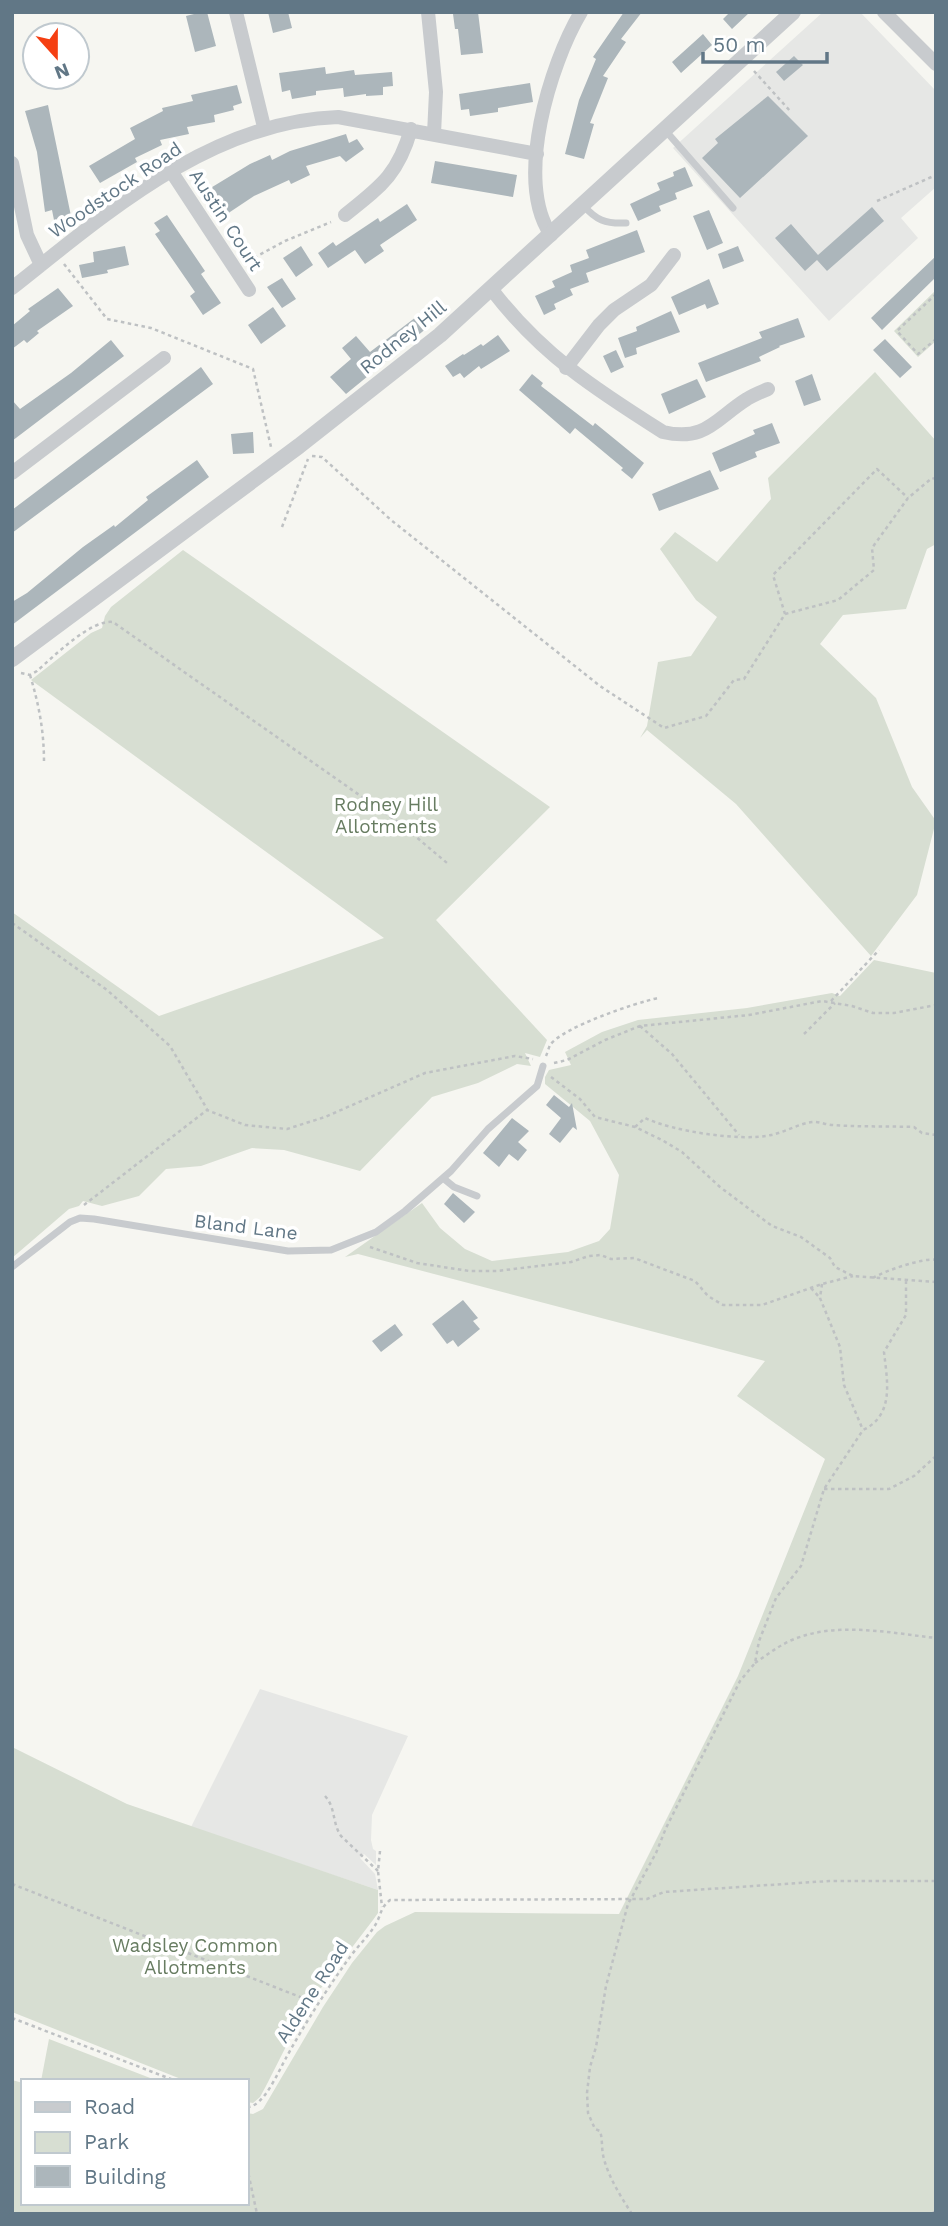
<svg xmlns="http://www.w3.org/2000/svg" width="948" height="2226" font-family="'Work Sans',sans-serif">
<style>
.built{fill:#e6e7e5}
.green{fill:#d7ded2}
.building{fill:#acb6bb}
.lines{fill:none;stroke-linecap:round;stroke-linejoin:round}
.path{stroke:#bec1c3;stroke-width:2.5;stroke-dasharray:3.5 3.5;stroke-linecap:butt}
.service{stroke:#c8cbce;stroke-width:7}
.minor{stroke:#c8cbce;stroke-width:14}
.tertiary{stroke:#c8cbce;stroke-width:16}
.labels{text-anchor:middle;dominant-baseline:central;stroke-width:7;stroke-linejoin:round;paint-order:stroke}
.street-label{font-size:19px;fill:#617786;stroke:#fff}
.park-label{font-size:19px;fill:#677c61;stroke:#fff}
</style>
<rect width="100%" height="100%" fill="#f6f6f1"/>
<!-- built -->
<path class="built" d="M823,12H860L936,91V187L901,218L918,238L829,321L673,148Z
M260,1689L408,1736L372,1815L371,1840L373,1849L376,1851V1865L364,1854L360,1858L375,1874L378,1890L191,1827Z"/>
<!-- green -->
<path class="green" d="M936,290V341L918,357L894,331Z
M875,372L936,441V544L927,549L906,609L843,615L820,644L876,698L912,787L936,821L917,895L871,956L736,804L647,730L640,738L647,726L658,662L691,656L717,617L696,600L660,549L675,532L717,562L771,499L768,478Z
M183,550L550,807L436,920L547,1040L540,1057L525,1053L531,1066L517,1064L478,1083L432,1097L360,1171L284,1150L252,1148L201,1166L166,1169L139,1196L102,1206L83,1201L79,1206L69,1209L12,1258V912L159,1016L384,938L31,680L91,633L102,628L105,616L111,607Z
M874,960L936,973V2214H12V2080L23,2083V2203H247V2113L253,2114L263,2109L323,2007L352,1963L377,1932L385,1926L415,1912L619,1914L738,1676L825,1459L737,1396L765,1361L358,1254L345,1257L422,1203L440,1228L465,1249L492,1261L568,1252L599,1241L610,1229L619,1175L590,1121L545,1084V1077L549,1070L571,1065L565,1052L602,1032L638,1020L747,1008L832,993L840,996Z
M12,1747L127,1804L378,1890V1913L373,1920L305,2009L266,2086L260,2097L253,2103L247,2102V2081H186L12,2012Z
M49,2039L158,2081H41Z"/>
<!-- building -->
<path class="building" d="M202,12H207L216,46L195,52L186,16Z
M268,12H288L292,28L273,33Z
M465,12H478L483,53L461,55L458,29H455L453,14Z
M624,12H642L621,39L626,42L603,76L608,78L590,123L594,124L584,159L565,154L579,100L596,59L593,57Z
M730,12H750L732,29L723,19Z
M703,34L712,45L681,73L672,62Z
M794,56L803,65L784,81L776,72Z
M325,67L326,74L354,70L355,75L392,72L393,86L383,87V95L366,96V94L344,97L343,88L316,91V95L292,99L290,90L282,92L279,73Z
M530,83L533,102L498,108V112L470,116L469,109L461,110L459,94Z
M237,85L242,103L233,106L234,110L214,115L215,122L187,127L189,134L160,140L162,145L135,158L137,162L100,183L89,166L135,139L130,128L163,111L162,108L193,101L191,95Z
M768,96L808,136L740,198L702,158L718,143L715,139Z
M48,105L71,216L54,220L52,210L45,212L37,152L25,111Z
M346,134L349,143L357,139L364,149L346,162L340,156L306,166L310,175L291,184L289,180L254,196L221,218L204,192L250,164L270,155L272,160L290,151Z
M435,161L517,175L513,197L431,183Z
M685,167L693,186L675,193L677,199L659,206L661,211L638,221L630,204L660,190L657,183L674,176L673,172Z
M407,204L417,220L380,245L384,251L365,264L355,250L328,268L318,253L333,242L336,246L378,218L380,222Z
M872,207L884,221L827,271L817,260L805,271L775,238L791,224L818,255Z
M709,210L723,243L707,250L693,216Z
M167,215L205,271L201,274L221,303L203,315L190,296L195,292L155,234L160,231L154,223Z
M637,230L645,252L586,273L589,282L570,289L573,295L554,304L556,309L544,315L535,296L555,287L552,281L572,272L570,265L589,258L586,250Z
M125,246L129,265L107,270L108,273L82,278L79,265L94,262L93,252Z
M301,246L313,265L296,277L283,258Z
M738,246L744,261L723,269L718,254Z
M936,256V277L882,330L871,318Z
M282,278L296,299L282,308L267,287Z
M709,279L719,304L707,309L705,304L679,315L671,297Z
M58,288L73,306L37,331L39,333L27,343L24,340L12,349V326L30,311L28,309Z
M273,307L286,326L261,344L248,325Z
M671,311L680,332L636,348L637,354L625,358L618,338L637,331L636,327Z
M420,314L433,323L346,394L330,377L351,359L342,348L356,336L370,352Z
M798,318L805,337L779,346L780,347L759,357L761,361L706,382L698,363L762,338L759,332Z
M498,335L510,351L481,369L479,366L464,378L460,373L453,377L445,366L463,354L464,355L481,344L483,346Z
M885,339L912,367L900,378L873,350Z
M111,340L124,356L12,441V400L20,409L71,373Z
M616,350L624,367L611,373L603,356Z
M201,367L213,384L12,533V510Z
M532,374L543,383L541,386L593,426L595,423L644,463L632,479L621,470L623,468L575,428L570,434L519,390Z
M812,374L821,400L804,406L795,381Z
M697,379L706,397L669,414L661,394Z
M772,423L780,443L755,452L757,457L720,472L712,453L755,434L753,430Z
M253,432L254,453L233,454L231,434Z
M197,460L209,477L12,625V602L27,593L83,547L114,525L115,527L148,500L146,497Z
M710,470L719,489L659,511L652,494Z
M554,1095L569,1107L572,1103L577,1130L573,1127L560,1143L549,1134L561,1118L546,1105Z
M512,1118L529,1131L518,1142L527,1150L518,1161L509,1154L499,1167L483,1153Z
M453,1193L475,1212L464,1223L444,1204Z
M463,1300L478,1318L473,1321L480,1329L458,1347L453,1340L447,1344L432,1324Z
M395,1324L403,1335L381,1352L372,1341Z"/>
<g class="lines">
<!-- path -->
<path class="path" d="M754,71L791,112
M877,201L936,175
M248,261L285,241L331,222
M64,264L107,319L151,328L253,369L271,447
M936,294L897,331L918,354L936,339
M312,456L322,457L391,520L600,686L664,728L706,716L734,680L744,679L785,614L773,575L877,469L908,498
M282,527L308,459
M934,586H936
M785,614L838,600L874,570L872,548L908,498L932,478L936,479
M21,673L30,675L37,671C53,657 91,619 113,622L402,825L447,863
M30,675C39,705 44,731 44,762
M12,923L107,990L170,1046L207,1109
M831,1001L879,950
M640,1026L672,1054L739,1135
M804,1034L835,1003
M546,1056C547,1054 549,1047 550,1045C563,1027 635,1003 658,998
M554,1063L567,1060L605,1040L640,1026L749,1015L822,1001L852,1006L873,1013H894L936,1005
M551,1077L580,1099L595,1117L635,1127L662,1140L682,1152L720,1187L772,1226L801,1237L830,1258L835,1267L853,1276L936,1282
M635,1127L645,1118C672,1131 741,1142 771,1135C785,1132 798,1124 812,1122C819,1121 826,1125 833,1125C860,1127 887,1126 914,1127L922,1133L936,1135
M84,1205L207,1110L245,1125L287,1129L325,1117L425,1073L515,1056L533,1059
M370,1247L417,1263L469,1271H497L571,1262L589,1256L601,1255L611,1259L634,1258L695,1281L708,1296L723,1305H762L822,1284L853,1276
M873,1278C884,1271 925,1257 936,1260
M822,1284L820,1298L840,1347L844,1385L863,1430
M811,1288L820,1298
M824,1489H889L914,1476L936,1456
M755,1663C767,1655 778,1646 792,1640C836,1621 890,1633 936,1638
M325,1796C336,1808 332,1823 341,1836L378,1871
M380,1851L378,1871L382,1907
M12,1884L318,2004
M12,2018L176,2081
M247,2107C264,2107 278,2072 286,2058C304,2025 325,1992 347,1961C355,1949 366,1939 374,1927C382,1915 379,1909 390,1900L647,1899L664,1892L829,1881H936
M247,2167L257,2214
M632,2214C621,2197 609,2178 604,2159C601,2149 603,2140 600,2131L595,2129L588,2113L587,2093L590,2067L596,2047L606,1986L628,1904L656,1853L666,1828L740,1681L755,1663L759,1641L776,1598L801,1566L824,1489L863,1430C895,1415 887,1380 884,1352L906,1315V1281
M932,2214L936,2210"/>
<!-- service -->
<path class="service" d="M665,130L733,208
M583,205C596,220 605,224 626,223
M443,1178L454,1187L477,1196
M12,1267L70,1222L80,1218L94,1219L288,1251L331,1250L376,1232L405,1211L451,1171L488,1129L537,1086L543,1066"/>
<!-- minor -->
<path class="minor" d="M236,12L264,127
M428,12L436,92L434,134
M884,12L936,64
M12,163L27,235L41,265
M171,171L249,290
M345,215C380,187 398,175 411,129
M551,235C514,181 550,64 581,12
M12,288C107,213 211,121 338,117L537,154
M492,290C542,355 595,389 663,432C706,442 715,419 747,399C753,395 761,392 768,389
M566,368L599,325L614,310L651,285L674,255
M12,473L164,358"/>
<!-- tertiary -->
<path class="tertiary" d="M12,659L299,446L440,335L793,12"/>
</g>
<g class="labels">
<!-- street labels -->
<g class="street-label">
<text transform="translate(115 190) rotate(-34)">Woodstock Road</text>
<text transform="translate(226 220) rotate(57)">Austin Court</text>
<text transform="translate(403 337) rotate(-39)">Rodney Hill</text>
<text transform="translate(246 1227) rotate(7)">Bland Lane</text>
<text transform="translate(312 1992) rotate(-57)">Aldene Road</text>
</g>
<!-- park labels -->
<g class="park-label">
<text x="386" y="804">Rodney Hill<tspan x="386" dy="22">Allotments</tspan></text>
<text x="195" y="1945">Wadsley Common<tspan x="195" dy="22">Allotments</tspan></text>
</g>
</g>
<!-- border -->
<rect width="948" height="2226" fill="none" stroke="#617786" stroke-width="28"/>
<!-- legend -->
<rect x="21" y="2079" width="228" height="126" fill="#ffffff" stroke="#c0c9cf" stroke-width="2"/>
<rect x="35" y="2102" width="35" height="10" fill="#c8cbce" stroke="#c0c9cf" stroke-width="2"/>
<text x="84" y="2114" font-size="21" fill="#617786">Road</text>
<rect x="35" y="2132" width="35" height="21" fill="#d7ded2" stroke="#c0c9cf" stroke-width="2"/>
<text x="84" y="2149" font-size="21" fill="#617786">Park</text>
<rect x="35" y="2166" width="35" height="21" fill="#acb6bb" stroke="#c0c9cf" stroke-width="2"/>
<text x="84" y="2184" font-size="21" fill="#617786">Building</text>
<!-- north arrow -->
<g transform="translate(56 56) rotate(159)"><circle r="33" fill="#ffffff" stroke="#c0c9cf" stroke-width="2"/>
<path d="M0-5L12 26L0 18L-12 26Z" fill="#f53f12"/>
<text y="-10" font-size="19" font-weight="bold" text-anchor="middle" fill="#617786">N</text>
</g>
<!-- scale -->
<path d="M703 52v10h124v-10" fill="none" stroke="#617786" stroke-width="3.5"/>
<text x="713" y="52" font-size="21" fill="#617786" stroke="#ffffff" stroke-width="5" paint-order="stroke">50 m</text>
</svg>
